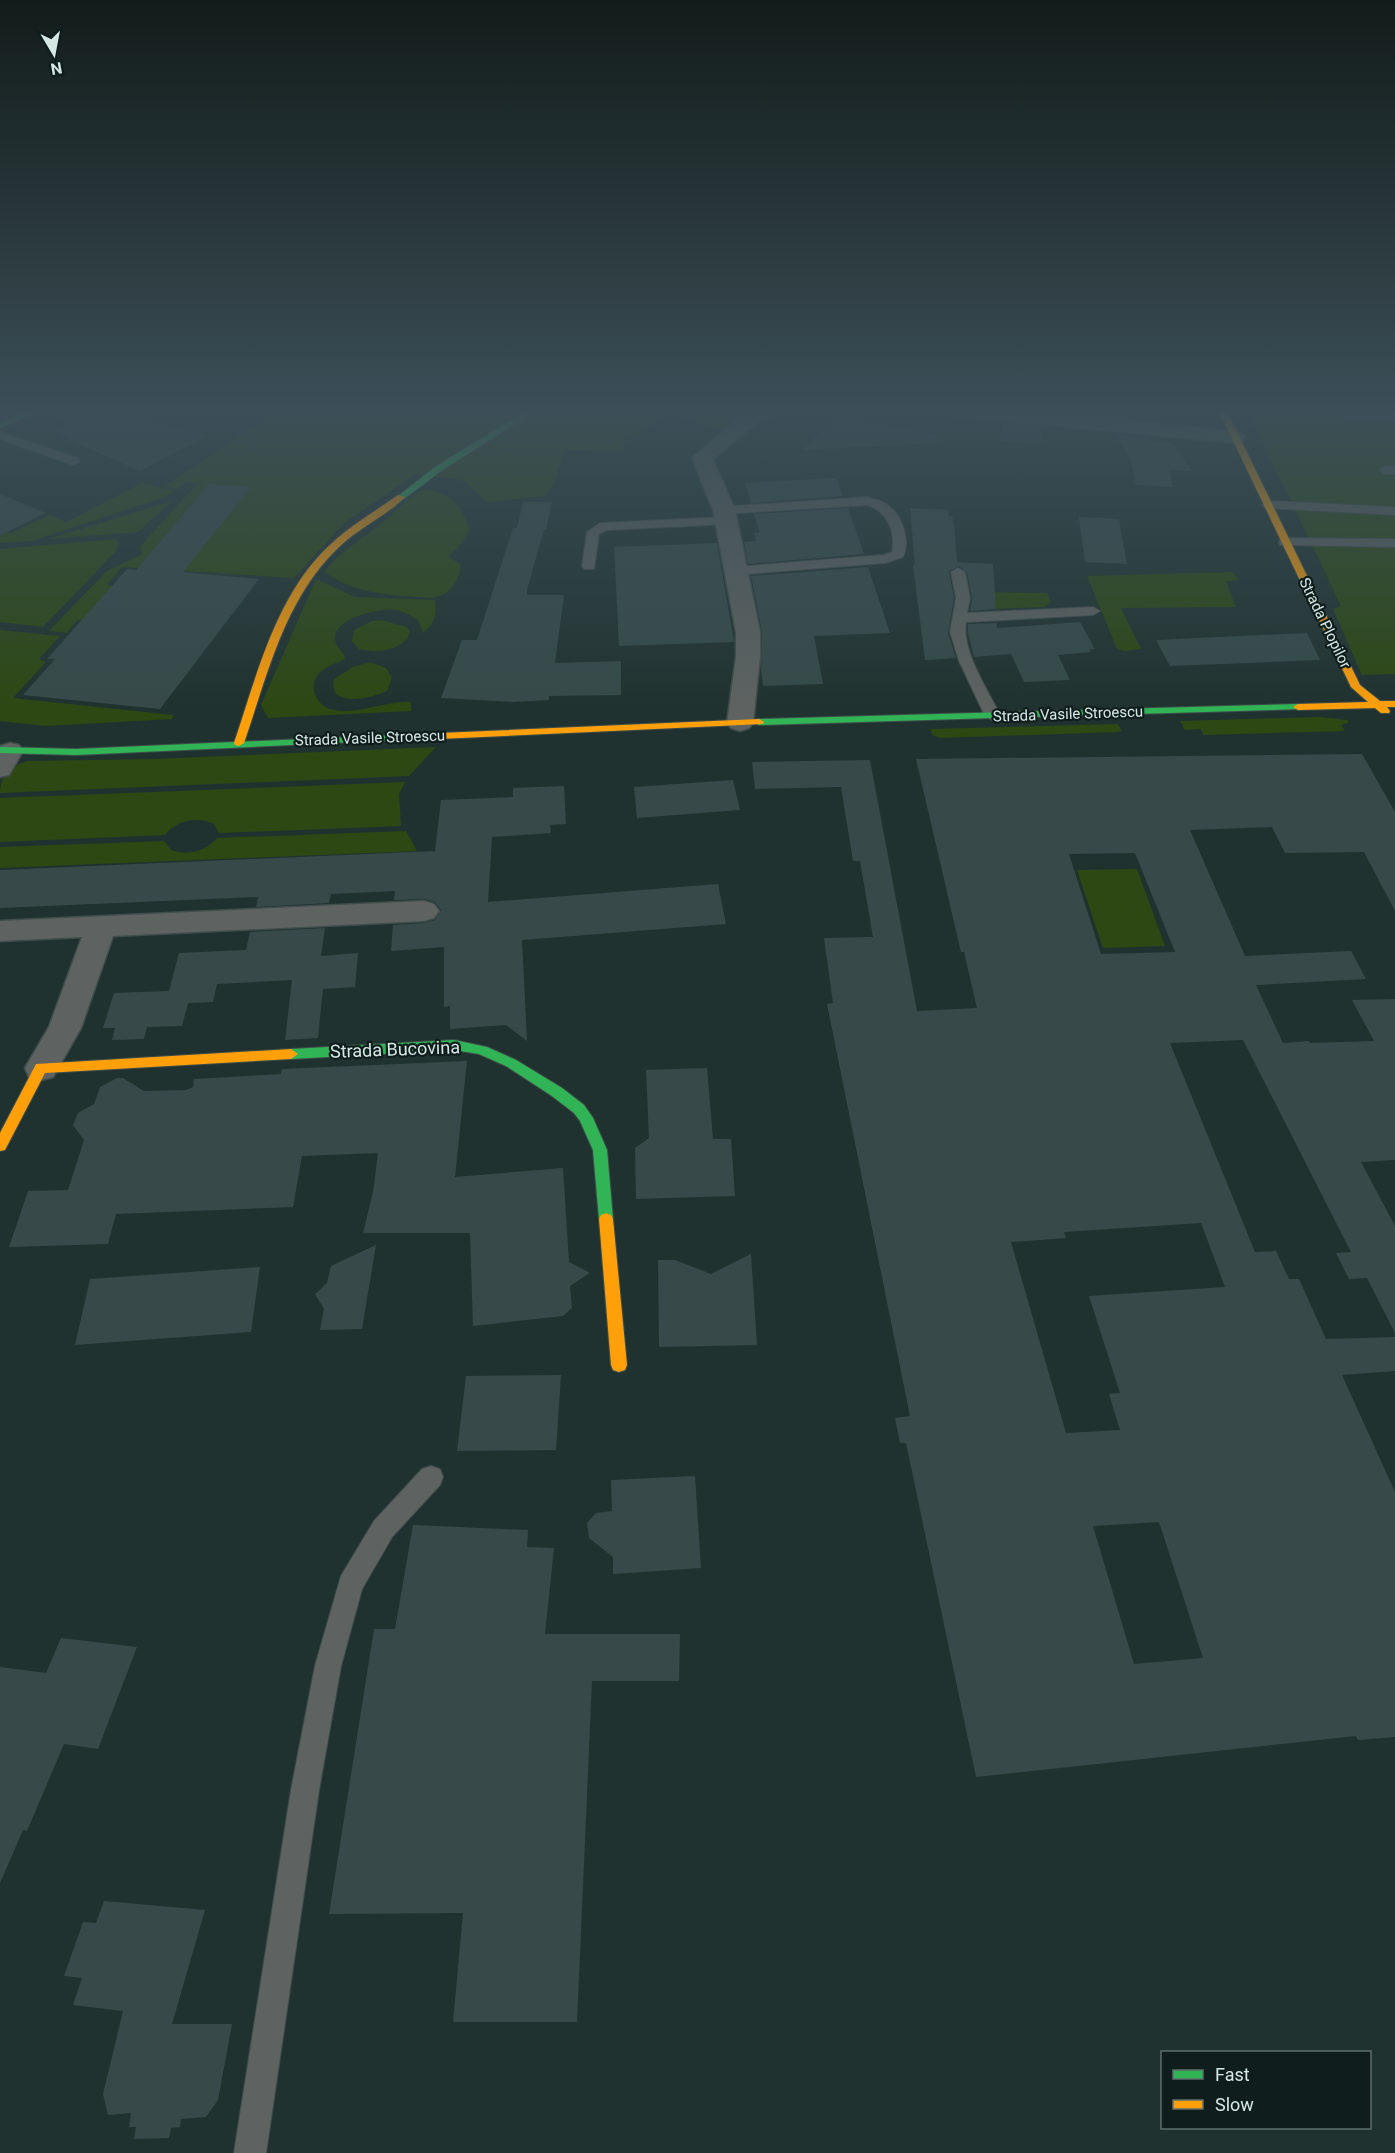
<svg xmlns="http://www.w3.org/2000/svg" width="1395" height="2153" font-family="Roboto,sans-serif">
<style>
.green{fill:#2d4813}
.building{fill:#374a49;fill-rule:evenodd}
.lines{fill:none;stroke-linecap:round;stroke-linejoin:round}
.lane-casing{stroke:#3f4d4b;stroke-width:2}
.street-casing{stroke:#3f4d4b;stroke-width:3}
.fast-casing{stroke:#3f4d4b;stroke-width:2}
.slow-casing{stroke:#3f4d4b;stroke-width:2}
.lane{fill:#5e6361;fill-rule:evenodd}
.street{fill:#5e6361;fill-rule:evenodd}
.fast{fill:#30b455;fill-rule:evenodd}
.slow{fill:#ff9f0a;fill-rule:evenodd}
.labels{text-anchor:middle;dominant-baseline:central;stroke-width:4.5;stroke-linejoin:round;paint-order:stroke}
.far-street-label{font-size:15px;fill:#d5e8e4;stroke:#0f1e1c}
.street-label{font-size:18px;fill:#d5e8e4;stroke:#0f1e1c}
</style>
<rect width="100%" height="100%" fill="#20322f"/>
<!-- green -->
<path class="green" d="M280,409H760L721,430L672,414L623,442V452L564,450L557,476L546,496L487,502L463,480L416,474L344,523L294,578L122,567L107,585L117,586L87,621L77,620L67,633L49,631L107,571L142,554L140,547L147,539L198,483L187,482L178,489L165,486Z
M1247,409H1395V674L1362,675L1333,609L1341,606Z
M142,483L175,491L165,497L32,541L0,543V528L10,533L50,515L66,522Z
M423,490C452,492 460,504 470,530L457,549L448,556L461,565C458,584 449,597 429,598C387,594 361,596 324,572C344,548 360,541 382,523C396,512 407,497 423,490Z
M172,501L138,532L48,539Z
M116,539L119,544L114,553L43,627L0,622V549Z
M1233,572L1238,580L1226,581L1236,607L1121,608L1141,649L1124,651L1117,649L1087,576Z
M316,579L355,597L435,600C437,616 435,623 423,633L418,620C411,616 404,611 396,610C374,607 312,624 344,654L345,659C329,666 308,673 315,694C317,699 322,706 327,708C355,718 384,700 411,702V711L268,718L261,705Z
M975,592L1047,593L1051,602L1044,607L990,609Z
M381,620L407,627L410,632C403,652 376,653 359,649L352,641L354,630L372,621Z
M0,630L60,636L39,659L46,662L13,698L173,715L172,719L45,726L0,721Z
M370,662L386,668L392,678L387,691C373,698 327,709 334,679L353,667Z
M1318,717L1348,720V723L1341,725L1345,731L1203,735L1201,729L1185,730L1180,721Z
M1118,724L1122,731L1118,732L939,738L933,735L930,729Z
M436,747L409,776L0,793C0,776 12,766 27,761L154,759Z
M405,782L399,794L401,826L219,833L214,824C197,816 176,820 165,835L0,842V798Z
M406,831L417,851L0,868V847L164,841L171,850C187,856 205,852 217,838Z
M1137,869L1165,946L1103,948L1077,870Z"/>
<!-- building -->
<path class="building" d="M52,409H124L146,418L207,436L140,471L49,431L69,423L49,414Z
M1119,409H1152L1151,421L1104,415L1118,416Z
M840,414L937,435V443L801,450Z
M1002,423L1041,426V444L1000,441Z
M1115,434L1150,437V442L1171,441L1192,471L1169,470L1173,487L1136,485L1131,460Z
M836,478L843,496L751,503L745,483Z
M209,484L251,487L183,572L259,579L160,709L23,695L55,659H47L127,569L136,570Z
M0,494L46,513L0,535Z
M523,502H552L546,529H544L527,590V595H564L555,663L621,661V695L549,696V700L513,702L441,698L462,640H477L513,528H517Z
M848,508L864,554L748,564L744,542L756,541L754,533L760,532L754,514Z
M910,508L948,510L949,516H952L954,525L957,562L993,564L996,609L970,611L972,598L967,572L959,566L949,571L954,598L948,633L956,658L925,660L913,565H915Z
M1079,517L1119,519L1127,564L1085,562Z
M717,543L734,642L619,646L614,547Z
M868,567L890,633L814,636L823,684L763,686L761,669L762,632L751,576Z
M1080,622L1095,649L1089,650L1091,652L1058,655L1070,680L1024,682L1011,654L974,657L968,633V624L997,623V628Z
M1307,633L1320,660L1170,666L1156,640Z
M1362,754L1395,812V911L1364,852L1285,853L1272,827L1190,830L1245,956L1351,951L1366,979L1256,985L1283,1043L1309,1041L1310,1043L1374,1041L1352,1000L1395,999V1160L1361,1162L1395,1226V1333L1367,1278L1349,1279L1336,1253L1351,1252L1243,1040L1170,1043L1255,1252L1276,1251L1289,1279H1299L1326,1339L1395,1337V1371L1342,1375L1395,1492V1737L1358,1740L1356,1736L976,1777L906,1443H900L895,1418L910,1416L827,1004L833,1003L824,938L873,937L860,861H853L841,787L755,789L752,762L870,760L917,1011L977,1008L964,952H961L916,759ZM1135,853L1175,952L1101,954L1069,854ZM1201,1223L1225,1287L1089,1296L1120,1393L1109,1394L1120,1430L1066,1433L1011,1242L1066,1238L1064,1232ZM1159,1522L1203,1658L1134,1664L1093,1526Z
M733,780L740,810L637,818L634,787Z
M564,786L566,824L550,825L551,833L492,837L488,902L718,884L726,924L522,940L527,1041L506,1025L450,1029V1006L444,1007V947L391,951L393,925L424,923L435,920L441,910L435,902L425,899L394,900L395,891L331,894L329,903L256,907L258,897L0,908V870L435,851L441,800L513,797V788Z
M325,928L321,956L358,953L355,987L323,989L318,1038L285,1040L292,980L217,984L213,1002L188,1003L182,1026L147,1027L144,1039L112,1040L115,1028H103L114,993L169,991L179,953L246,950L250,932Z
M467,1061L455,1177L563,1168L569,1262L590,1273L570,1286L572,1308L563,1316L473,1326L470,1233H363L373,1192L378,1153L302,1156L293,1207L116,1214L108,1244L9,1247L28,1191L68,1190L84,1140L73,1125L78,1113L94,1104L100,1087L117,1078H123L144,1091L186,1090L193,1087L194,1079L281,1074L282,1069Z
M707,1068L713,1139H731L735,1196L636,1199L635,1148L649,1138L646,1070Z
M376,1245L362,1329L320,1330L324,1309L315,1294L327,1283L331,1266Z
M751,1254L757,1345L659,1347L658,1260H675L711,1274Z
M260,1267L251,1332L75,1345L90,1279Z
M561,1375L556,1450L457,1451L466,1376Z
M695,1476L701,1568L613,1574V1557L589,1538L587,1523L596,1513L612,1511L611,1480Z
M413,1525L528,1530L527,1547L554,1548L545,1634H680L679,1681H592L577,2022H453L463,1913L329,1914L374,1629H395Z
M61,1638L137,1647L98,1749L64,1744L27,1831L23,1830L0,1883V1667L46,1673Z
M104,1901L205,1910L172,2024H232L218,2100L206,2117L181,2119L180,2127L171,2128L169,2138L134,2139L136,2127H129L131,2113L108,2115L103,2094L123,2011L73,2005L82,1978L64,1976L83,1922L96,1923Z"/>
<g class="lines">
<defs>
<path id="lane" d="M1348,415H1395V421L1344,420V416Z
M0,432L78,458L80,461L74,465L70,464L0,439Z
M1395,466V474H1385L1379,470L1385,466Z
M867,497C873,499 880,500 886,504C902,514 911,540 903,557L885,563L735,575L728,571L735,567L883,555L892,552C896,531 887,511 867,505L724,514L718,510L720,507Z
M1268,501L1395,507V515L1264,508L1262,505Z
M727,517L731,518L733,521L731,524L607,530L599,534L594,569H584L582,566L587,532L600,523Z
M1285,538L1395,539V547L1280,545L1279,542L1280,539Z
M958,568L965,572L970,598L967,613L1093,607L1100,611L1093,615L966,622C961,650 988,691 1001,716L993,721L985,716L959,661L950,632L956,598L951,572Z
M431,1466L440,1469L443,1477L440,1485L392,1537L362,1589L341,1666L319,1790L266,2153H234L291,1790L315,1666L341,1576L374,1521L422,1469Z"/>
<path id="street" d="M755,409H784L781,413L760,420L713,459L735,510L760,632V657L753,723L749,728L740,731L731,728L727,723L736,657V632L713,510L692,458L746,412Z
M937,409H1007L1235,431L1242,433L1245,437L1242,441L1235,443L947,415L940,413Z
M10,743L19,745L23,751L9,775L0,777V746Z
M424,901L434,904L439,911L434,918L424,921L113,936L81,1028L53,1077L41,1080L29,1077L25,1068L49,1027L82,937L0,941V921Z"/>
<path id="fast" d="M33,409H44L0,428V423Z
M529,409H539L441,471L404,499L397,497L435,467Z
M1298,704L1303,707L1302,709L759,725L754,722L759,719Z
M417,734L422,737L421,739L76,755L0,753V747L76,749Z
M454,1040L487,1047L516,1060L562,1088L584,1105L593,1118L607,1150L613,1219L611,1223L606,1225L601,1223L599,1219L593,1150L580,1121L574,1113L552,1096L506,1066L479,1054L454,1050L291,1059L284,1054L291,1049Z"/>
<path id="slow" d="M1218,409H1226L1360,685L1380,701H1395V707H1387L1390,711L1389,713H1381L1375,708L1298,710L1293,707L1298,704L1368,702L1351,687Z
M398,495L405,497C385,517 356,529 336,550C284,601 267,676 244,743L239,746L235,745L234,743C257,675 276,594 331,544C351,525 376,511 398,495Z
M759,719L764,722L763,724L417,740L412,737L417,734Z
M291,1049L298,1054L291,1059L45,1073L5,1150L0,1151V1133L36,1064Z
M606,1213L611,1215L613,1219L627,1365L625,1370L619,1372L613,1370L611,1365L599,1219L601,1215Z"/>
</defs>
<!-- lane casing -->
<use href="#lane" class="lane-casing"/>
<!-- street casing -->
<use href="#street" class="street-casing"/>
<!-- fast casing -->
<use href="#fast" class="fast-casing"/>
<!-- slow casing -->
<use href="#slow" class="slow-casing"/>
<!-- lane -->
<use href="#lane" class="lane"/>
<!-- street -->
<use href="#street" class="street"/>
<!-- fast -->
<use href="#fast" class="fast"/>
<!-- slow -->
<use href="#slow" class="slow"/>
</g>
<!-- sky -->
<linearGradient id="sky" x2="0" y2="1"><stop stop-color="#121c1a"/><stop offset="0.58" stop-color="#3c4f58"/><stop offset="1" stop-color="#3c4f58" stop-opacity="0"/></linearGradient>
<rect width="1395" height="710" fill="url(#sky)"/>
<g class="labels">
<!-- far-street labels -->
<g class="far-street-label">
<text transform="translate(1325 623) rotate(64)">Strada Plopilor</text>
<text transform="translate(1068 714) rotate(-2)">Strada Vasile Stroescu</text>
<text transform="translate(370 738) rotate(-2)">Strada Vasile Stroescu</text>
</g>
<!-- street labels -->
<g class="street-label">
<text transform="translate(395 1049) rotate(-2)">Strada Bucovina</text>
</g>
</g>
<!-- legend -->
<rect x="1161" y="2051" width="210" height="78" fill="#0f1e1c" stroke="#5e6f6c" stroke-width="1.5"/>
<rect x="1173" y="2070" width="30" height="9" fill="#30b455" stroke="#5e6f6c" stroke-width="1.5"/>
<text x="1215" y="2081" font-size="18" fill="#d5e8e4">Fast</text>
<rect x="1173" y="2100" width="30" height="9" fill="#ff9f0a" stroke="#5e6f6c" stroke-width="1.5"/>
<text x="1215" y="2111" font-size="18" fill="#d5e8e4">Slow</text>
<!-- north arrow -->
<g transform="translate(54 54) rotate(170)" stroke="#0f1e1c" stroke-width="4.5" paint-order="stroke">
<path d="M0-4.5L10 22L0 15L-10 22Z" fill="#d5e8e4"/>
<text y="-9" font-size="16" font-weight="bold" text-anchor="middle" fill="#d5e8e4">N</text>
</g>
</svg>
